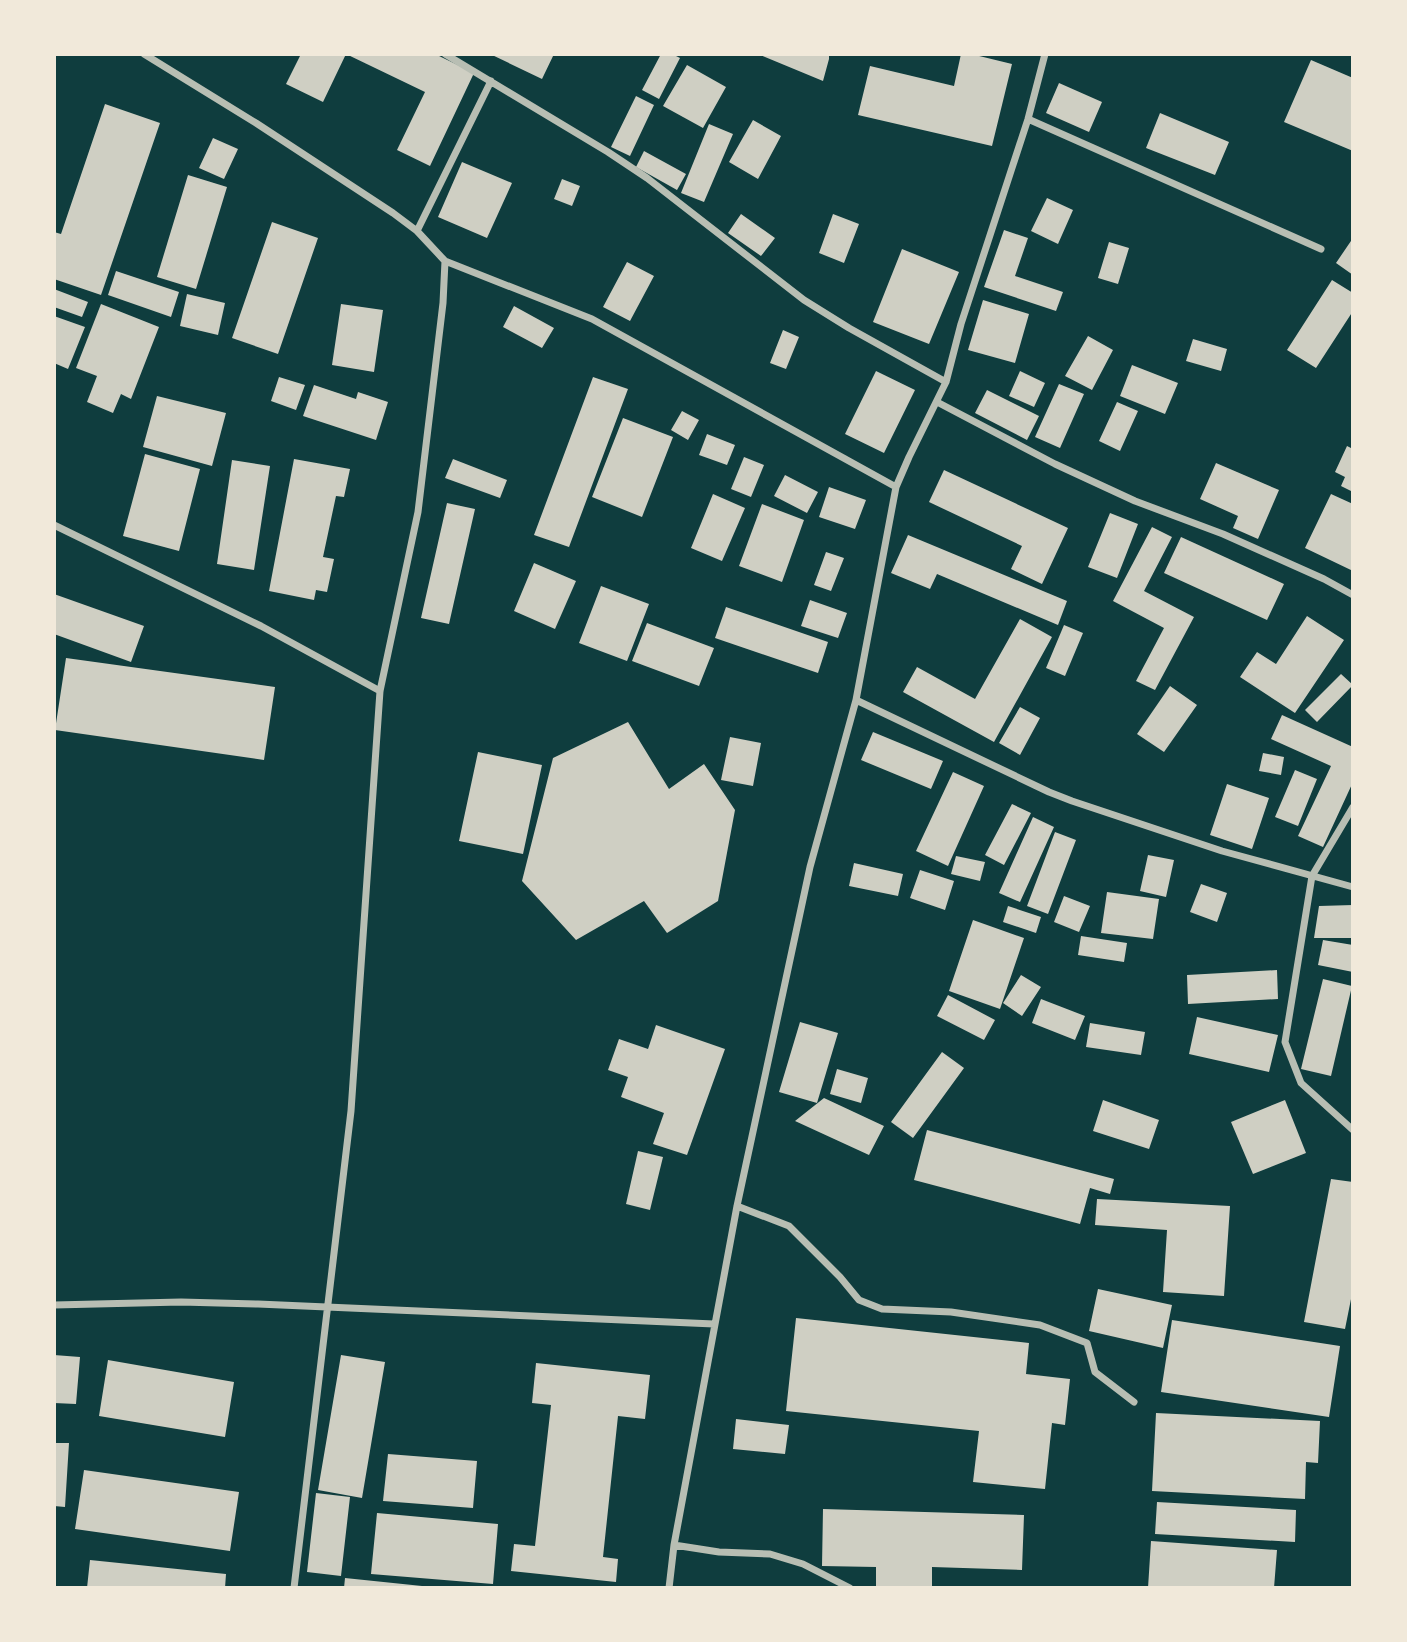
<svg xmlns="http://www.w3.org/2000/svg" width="1407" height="1642" font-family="Commissioner,sans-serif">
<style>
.building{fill:#cfcfc3}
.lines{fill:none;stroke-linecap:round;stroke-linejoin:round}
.minor{stroke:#b8beb3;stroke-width:7}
</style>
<rect width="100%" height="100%" fill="#0f3d3e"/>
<!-- building -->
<path class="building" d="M301,54H346L323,102L286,84Z
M346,54H435L474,73L430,166L397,150L425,92Z
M490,54H554L542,79Z
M661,54H672L680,58L659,99L642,90Z
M758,54H829V59L823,81Z
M961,54H971L1012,64L992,146L858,115L870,66L954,86Z
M1311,60L1353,78V151L1284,122Z
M687,65L726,87L703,128L663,106Z
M1059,83L1102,102L1089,132L1046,113Z
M636,96L654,105L630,156L611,147Z
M105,104L160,123L101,295L54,279V232L61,234Z
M1160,113L1229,142L1215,175L1146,148Z
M753,120L781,136L758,179L729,162Z
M709,124L733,134L704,202L681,193Z
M213,138L238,149L224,179L199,168Z
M644,151L686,174L677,190L636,167Z
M462,162L512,183L487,238L438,217Z
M188,175L227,187L196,289L157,277Z
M562,179L580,186L572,206L554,199Z
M1047,198L1073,210L1058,244L1031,231Z
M741,214L775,238L761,256L728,233Z
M833,214L859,224L844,263L819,253Z
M272,222L318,238L278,354L232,338Z
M1004,230L1028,238L1015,276L1063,292L1056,311L984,287Z
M1353,238V275L1336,263Z
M1109,242L1129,248L1118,284L1098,278Z
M902,249L959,272L929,344L873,322Z
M627,262L654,276L630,321L603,307Z
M116,271L179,292L171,317L108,295Z
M1332,280L1353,293V311L1316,368L1287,350Z
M54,289L88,302L82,317L54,307Z
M187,294L225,303L218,335L180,326Z
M983,300L1029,314L1015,363L968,350Z
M101,304L159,327L131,399L121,394L113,413L87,402L97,376L76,368Z
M341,304L383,310L374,372L332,365Z
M514,306L554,328L542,348L503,327Z
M54,316L85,327L68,369L54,363Z
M783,330L799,337L786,369L770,363Z
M1088,336L1113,350L1092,390L1065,376Z
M1193,339L1227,349L1221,371L1186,361Z
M1132,365L1178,383L1165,414L1120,396Z
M876,371L915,390L884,453L845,434Z
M1020,371L1045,383L1034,407L1009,396Z
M279,377L305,385L296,410L271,401Z
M593,377L628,389L569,547L534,535Z
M1059,384L1084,394L1060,448L1035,437Z
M314,385L356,399L358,392L388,402L376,440L303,416Z
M987,390L1039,416L1027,440L975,413Z
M157,396L226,413L212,466L143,447Z
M1117,402L1138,411L1120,451L1099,441Z
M682,411L699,420L688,440L671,430Z
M623,418L673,437L642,517L592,497Z
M707,434L735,445L727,465L699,455Z
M1347,446L1353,449V492L1341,486L1345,477L1335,472Z
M145,454L200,469L179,551L123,536Z
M744,457L764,465L751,497L731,489Z
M294,459L350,469L344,497L336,496L323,557L334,559L327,592L316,590L314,600L269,591Z
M453,459L507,480L500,498L445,478Z
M232,460L270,466L254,570L217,564Z
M1216,463L1279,490L1258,539L1233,528L1238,516L1200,499Z
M944,470L1068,528L1042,584L1011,569L1022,546L929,502Z
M785,475L818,492L807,513L774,496Z
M829,487L866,500L855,529L819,517Z
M713,494L745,508L722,561L691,548Z
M1331,494L1353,504V571L1305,548Z
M447,503L475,509L449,624L421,618Z
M762,504L804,520L782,582L739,566Z
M1110,513L1138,524L1117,578L1088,567Z
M1152,527L1172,537L1144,591L1194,617L1155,690L1136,681L1164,628L1113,601Z
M908,535L1067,601L1058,625L937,574L930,589L891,573Z
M1181,537L1284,584L1267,620L1164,573Z
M826,552L844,558L831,591L814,585Z
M534,563L576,581L555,629L514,611Z
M601,586L649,604L627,661L579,643Z
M54,594L144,626L131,662L54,634Z
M810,600L847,613L838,638L801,626Z
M726,607L828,642L818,673L715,638Z
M1307,616L1344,640L1295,713L1240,677L1257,652L1276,664Z
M1020,619L1052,637L994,742L903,692L917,667L975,699Z
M647,623L714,648L699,686L632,661Z
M1064,625L1083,633L1065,676L1046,668Z
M66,658L275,687L264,760L55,730Z
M1341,674L1353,685L1317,722L1305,710Z
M1170,686L1197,705L1164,752L1137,734Z
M1020,707L1040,718L1020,755L999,743Z
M1282,715L1353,747V782L1323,847L1298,836L1331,766L1271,739Z
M628,722L669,789L704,764L735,810L718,901L667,933L644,901L576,940L522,881L553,758Z
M873,732L943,761L931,789L861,760Z
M730,737L761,743L753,786L721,780Z
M478,752L542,765L523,854L459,841Z
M1263,753L1284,757L1281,775L1259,771Z
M1295,770L1317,779L1298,826L1275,817Z
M953,772L984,786L948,866L916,851Z
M1227,784L1269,798L1252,849L1210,835Z
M1012,804L1031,813L1004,865L985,855Z
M1033,817L1054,827L1020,902L999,893Z
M1055,832L1076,840L1048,914L1027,906Z
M1148,855L1174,860L1166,897L1140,891Z
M956,856L985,862L980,881L951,874Z
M854,863L903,874L898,896L849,886Z
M920,870L954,881L945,910L910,898Z
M1201,884L1227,893L1217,922L1190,912Z
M1107,892L1159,899L1153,939L1101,933Z
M1064,896L1090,906L1079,932L1054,922Z
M1353,905V938H1314L1319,906Z
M1008,906L1041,917L1036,933L1003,922Z
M973,920L1024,938L1000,1009L949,991Z
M1081,936L1127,943L1124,962L1078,955Z
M1323,940L1353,945V972L1318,965Z
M1277,970L1278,999L1188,1004L1187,975Z
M1021,975L1041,987L1022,1016L1003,1003Z
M1323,979L1352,986L1331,1076L1301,1069Z
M948,995L995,1020L984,1040L937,1016Z
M1041,999L1085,1016L1075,1040L1032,1023Z
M1197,1017L1278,1035L1269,1072L1189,1054Z
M800,1022L838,1033L817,1103L779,1092Z
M1090,1023L1145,1032L1141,1055L1086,1047Z
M656,1025L725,1049L687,1155L653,1144L664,1113L621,1097L628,1077L608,1070L619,1039L648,1049Z
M942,1052L964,1068L913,1138L891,1122Z
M837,1069L868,1078L861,1103L830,1094Z
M824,1098L884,1126L869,1155L795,1121Z
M1103,1100L1159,1120L1149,1149L1093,1131Z
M1285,1100L1306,1153L1253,1174L1231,1122Z
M927,1130L1114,1179L1110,1194L1090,1188L1080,1224L914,1180Z
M638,1151L663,1157L650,1210L626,1204Z
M1331,1179L1353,1182V1289L1345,1329L1304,1322Z
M1097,1199L1230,1206L1224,1296L1163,1292L1167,1230L1095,1225Z
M1098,1289L1172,1305L1163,1348L1089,1331Z
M796,1318L1029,1343L1026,1374L1070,1379L1065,1425L1052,1423L1045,1489L973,1482L979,1431L786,1411Z
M1172,1320L1340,1346L1329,1417L1161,1392Z
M54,1355L80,1357L76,1404L54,1403Z
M341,1355L385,1362L362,1498L318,1490Z
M108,1360L234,1382L225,1437L99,1416Z
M536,1363L650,1375L645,1419L618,1416L603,1557L618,1559L616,1582L511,1571L514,1544L535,1546L551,1405L532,1403Z
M1156,1413L1320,1421L1318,1463L1306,1462L1305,1499L1152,1491Z
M736,1419L789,1425L785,1454L733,1449Z
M54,1443H69L65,1507L54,1506Z
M388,1454L477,1461L473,1508L383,1501Z
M84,1470L239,1492L230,1551L75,1529Z
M316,1493L350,1497L341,1576L307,1572Z
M1157,1502L1296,1510L1295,1542L1155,1534Z
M823,1509L1024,1515L1022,1570L932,1567V1588H876V1567L822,1566Z
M377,1513L498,1524L493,1584L371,1574Z
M1151,1541L1277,1550L1274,1588H1148Z
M90,1560L226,1574L225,1588H87Z
M345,1578L422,1586L421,1588H344Z"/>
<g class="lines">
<!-- minor -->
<path class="minor" d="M144,54L256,123L393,213L417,231L445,261L592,319L896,487
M445,54L608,152L647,178L804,300L849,328L946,382
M1028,119L1321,249
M417,231L491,81
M937,402L1055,464L1135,501L1223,534L1324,579L1353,595
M54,525L261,626L380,691
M856,700L1049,792L1072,801L1222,851L1353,887
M1353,807L1312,876L1285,1042L1301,1083L1353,1130
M737,1206L789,1226L840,1277L859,1300L882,1309L951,1312L1040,1325L1087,1343L1095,1372L1134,1402
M54,1305L181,1302L258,1304L714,1324
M674,1545L719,1552L770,1554L803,1564L850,1588
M294,1588L351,1111L380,691L418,512L443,303L445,261
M669,1588L674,1545L737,1206L810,867L856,700L896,487L909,457L946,382L961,324L1028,119L1045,54"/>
</g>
<!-- border -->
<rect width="1407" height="1642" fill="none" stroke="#f1e9da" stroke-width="112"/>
</svg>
